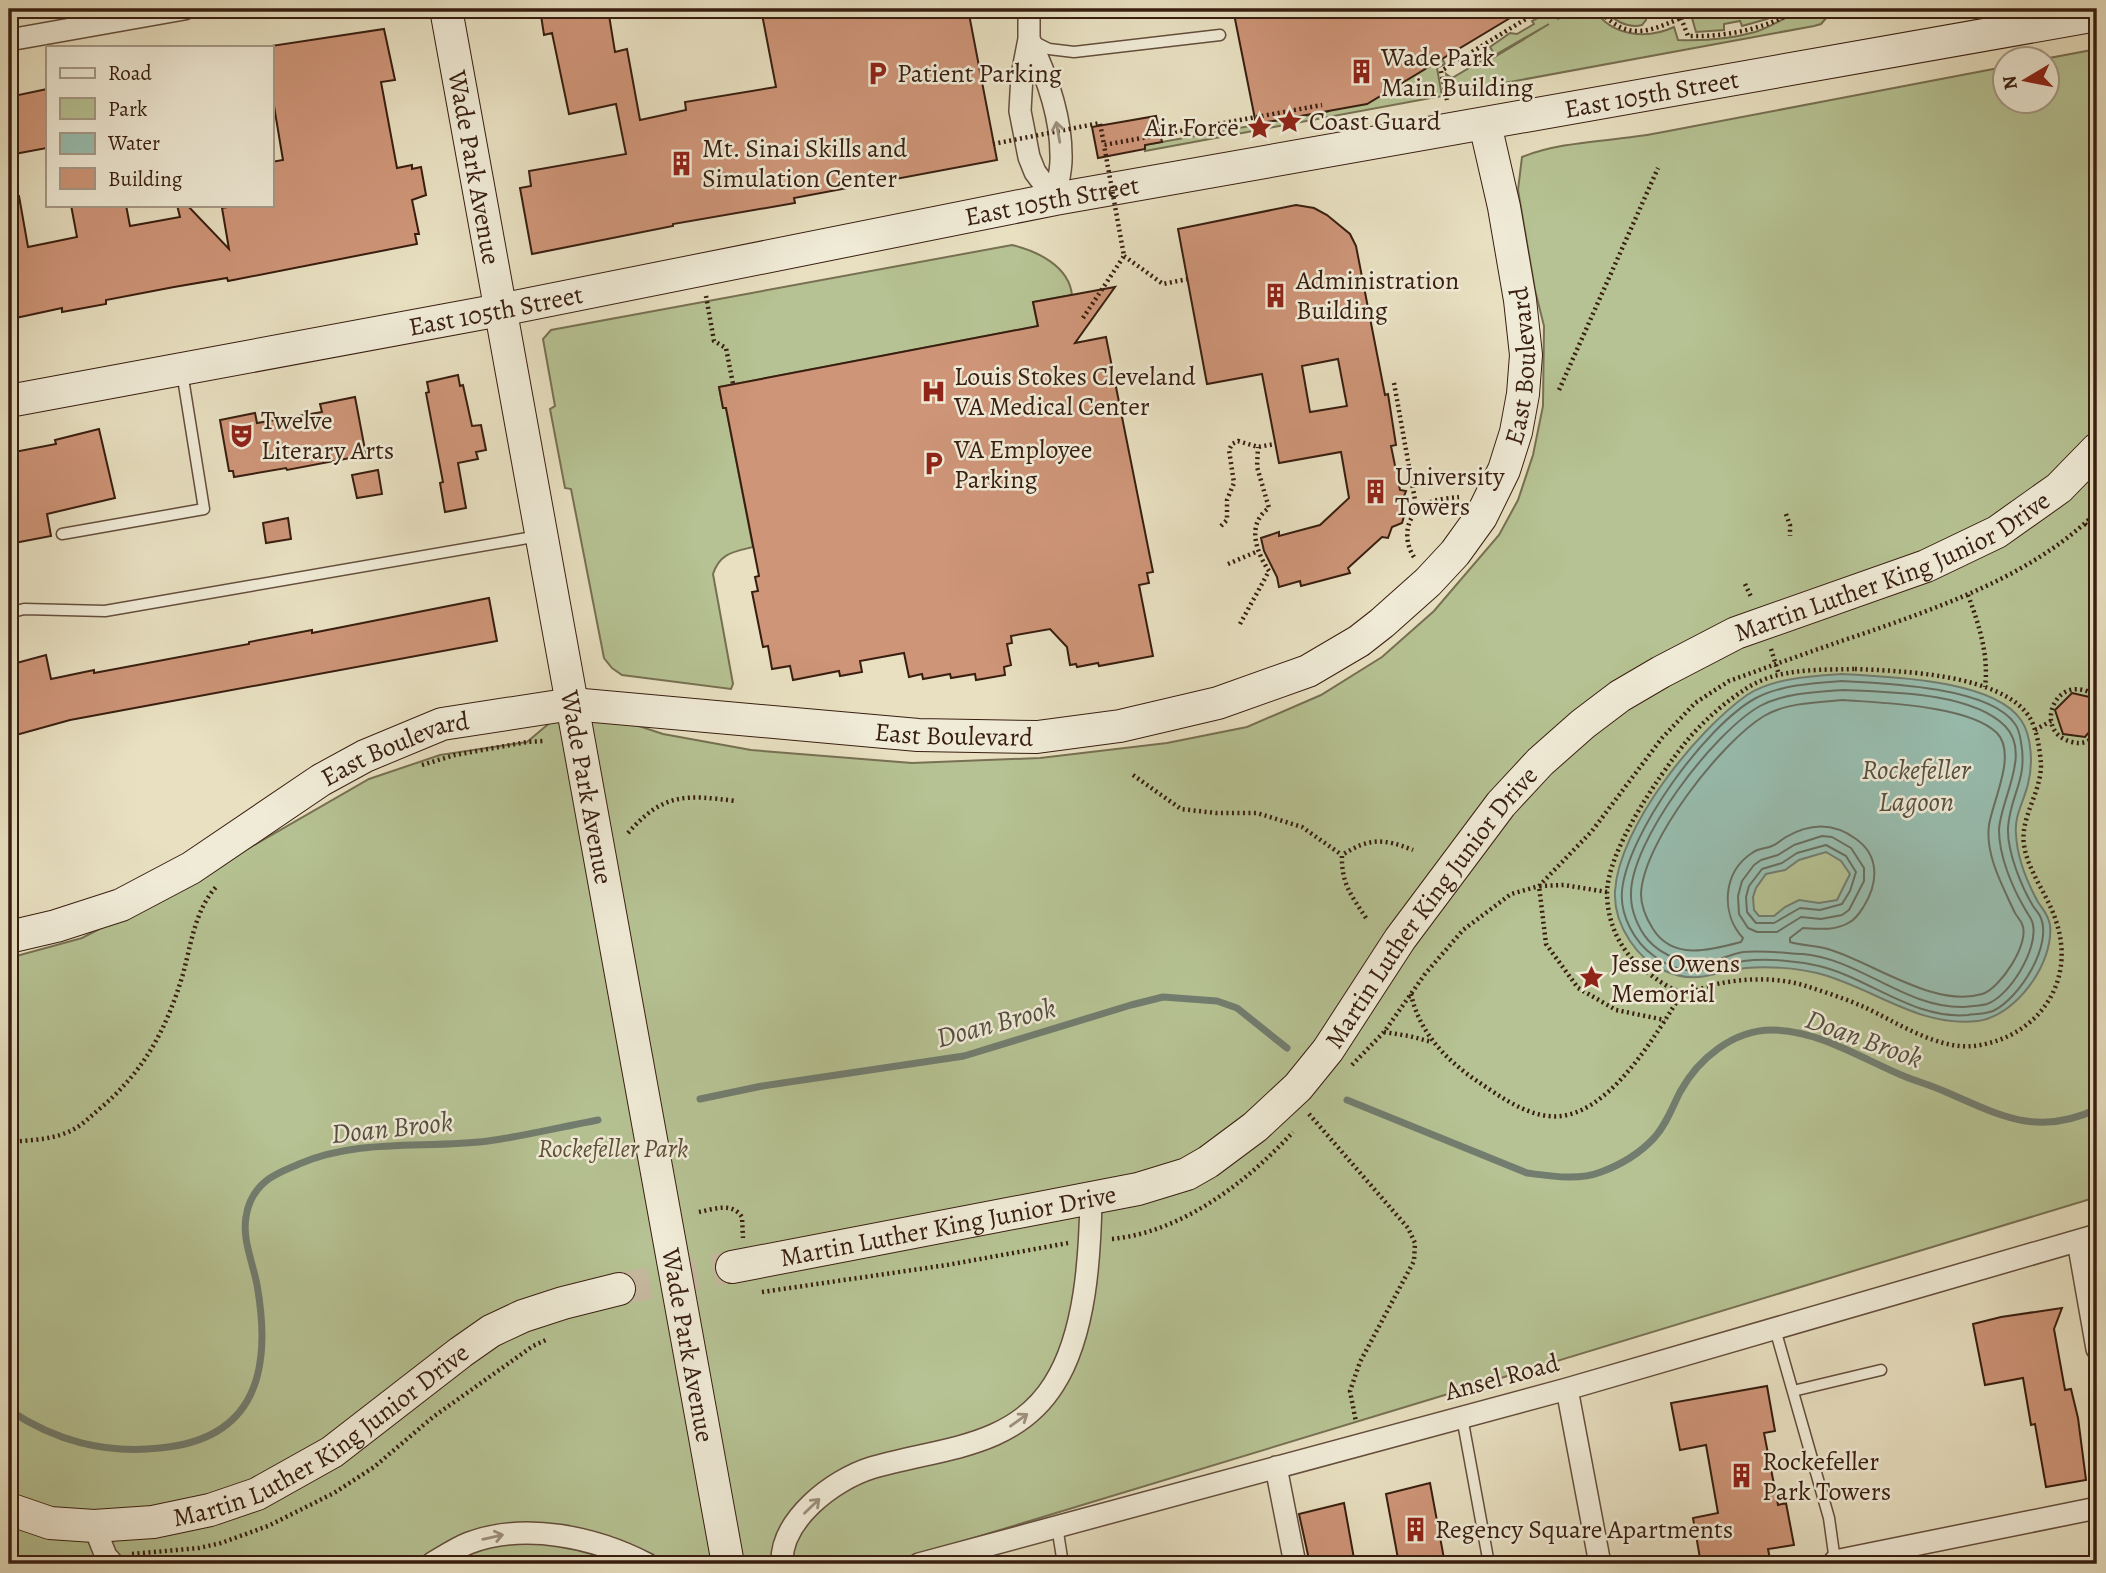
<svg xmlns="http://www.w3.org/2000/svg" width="2106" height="1573" font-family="Alegreya,serif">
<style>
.green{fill:#b6c293;stroke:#777052;stroke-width:2}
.water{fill:#98bdaf;stroke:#727d6f;stroke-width:2;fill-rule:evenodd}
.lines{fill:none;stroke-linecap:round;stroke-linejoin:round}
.shore{stroke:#686e60;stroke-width:2}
.stream{stroke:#727d6f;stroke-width:7}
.building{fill:#ce9578;stroke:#381e10;stroke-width:2;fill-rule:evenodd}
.secondary-tunnel{stroke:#c5b99e;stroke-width:32;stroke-dasharray:32 16;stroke-linecap:butt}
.lane-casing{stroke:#644e3c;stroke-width:13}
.street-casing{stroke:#644e3c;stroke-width:24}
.secondary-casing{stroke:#381e10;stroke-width:34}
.path{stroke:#381e10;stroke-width:4.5;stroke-dasharray:2 3.5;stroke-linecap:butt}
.lane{stroke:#f0ebd7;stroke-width:10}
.street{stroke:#f0ebd7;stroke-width:21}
.secondary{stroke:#f0ebd7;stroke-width:32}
.path-bridge{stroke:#381e10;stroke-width:4.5;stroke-dasharray:2 3.5;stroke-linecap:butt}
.oneway{stroke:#9d8f7d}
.labels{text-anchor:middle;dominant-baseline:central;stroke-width:5;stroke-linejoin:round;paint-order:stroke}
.poi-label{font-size:26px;fill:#381e10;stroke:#f0ebd7;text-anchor:start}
.street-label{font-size:26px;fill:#381e10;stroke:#f0ebd7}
.park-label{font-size:26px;font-style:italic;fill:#5e4f37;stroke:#f0ebd7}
.water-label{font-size:28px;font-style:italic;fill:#554e40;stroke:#f0ebd7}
</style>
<rect width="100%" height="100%" fill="#e8e0c1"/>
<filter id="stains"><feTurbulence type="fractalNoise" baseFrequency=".00286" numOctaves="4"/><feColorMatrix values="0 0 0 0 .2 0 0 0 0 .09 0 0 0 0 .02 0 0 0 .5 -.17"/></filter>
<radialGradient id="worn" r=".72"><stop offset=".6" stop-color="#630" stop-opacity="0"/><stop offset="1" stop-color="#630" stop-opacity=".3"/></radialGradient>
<!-- green -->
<path class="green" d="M1566,9H1594C1611,36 1646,40 1674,27L1678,40C1704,41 1730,39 1755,32C1773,26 1792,13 1806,9C1815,7 1826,9 1834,9L1821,24L1814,26L1450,93L1446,74L1452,78L1491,55L1493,58L1549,24L1495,55L1490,47L1510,33L1517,34L1534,24L1532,21L1552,10L1558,19L1563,16L1560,14Z
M1603,9H1640L1646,15V20L1642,25C1627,29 1612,19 1603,9Z
M1729,9H1788L1767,19L1742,26L1740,21L1724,24V30L1696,32L1692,18Z
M2097,49V1197L888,1564H9V958L82,938L188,883L369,779L440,755L527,742L572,704L663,734L751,750L912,763L1040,758L1167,743L1247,727L1321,695L1382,657L1434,611L1499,535L1518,500L1533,455L1543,406L1544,326L1535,290L1518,190L1522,157C1565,140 1612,142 1658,133C1773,111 1889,89 2004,67V102H2046V60L2044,59Z
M1442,58L1445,64L1437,68L1442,96L1145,151V145L1327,112Z
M1012,245C1037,251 1069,266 1072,295L1033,302L1038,326L719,387L723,408H726L753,547C733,552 720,553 713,574L733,684L731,689L622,675L612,668L604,658L571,489L565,488L550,409L555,406L543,339L551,330Z"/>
<!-- water -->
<path class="water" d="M1842,674C1888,677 1993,679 2021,720C2032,736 2033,765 2028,784C2024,801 2014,816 2016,834C2017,856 2027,882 2038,902C2043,910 2048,914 2050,925C2054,963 2016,1016 1978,1021C1918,1028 1873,987 1817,973C1796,968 1768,966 1746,968C1714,971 1697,986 1663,970C1649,964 1638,953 1630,941C1620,926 1614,909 1615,891C1619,827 1696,731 1747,695C1773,678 1812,676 1842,674ZM1826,852L1841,861L1850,874L1837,900L1819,903L1799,900L1785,907L1774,916H1759L1754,910L1753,897L1756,888L1766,874L1785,870L1799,860Z"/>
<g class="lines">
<!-- shore -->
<path class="shore" d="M1842,681C1885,683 1990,687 2015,724C2019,729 2020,736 2021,742C2028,781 2010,794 2008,828C2007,851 2021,886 2033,906C2035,909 2038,912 2040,916C2054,944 2019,999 1993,1011C1985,1014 1976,1014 1968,1015C1914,1020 1869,978 1819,966C1797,961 1767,958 1744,961C1708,966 1689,982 1654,956C1634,942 1620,915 1622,891C1627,834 1706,725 1756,698C1781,685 1814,683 1842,681Z
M1843,690C1888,692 1971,692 2005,726C2032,753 2000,800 1999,830C1999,856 2012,887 2025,909C2028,915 2032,918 2033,925C2038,949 2010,996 1987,1004C1980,1006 1970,1006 1963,1007C1905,1008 1860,959 1803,954C1784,953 1762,950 1743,952C1731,954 1720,960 1708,962C1687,965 1662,956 1648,940C1638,928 1631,911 1631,896C1629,842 1714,732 1760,706C1784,693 1816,692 1843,690Z
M1843,700C1881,703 1969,705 1997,733C2017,754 1993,800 1989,825C1985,854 2002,885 2014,911C2016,916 2020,919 2022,924C2031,942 2000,989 1982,994C1935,1008 1875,964 1831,950C1818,945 1803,946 1790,942V938L1803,928C1818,929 1836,931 1850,922C1857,918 1860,912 1864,906C1878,883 1880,856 1856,839C1833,822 1810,823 1786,837C1781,840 1777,844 1772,846C1765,849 1758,848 1752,853C1723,872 1720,913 1743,938L1741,942C1711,950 1673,961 1653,929C1646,918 1641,906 1641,894C1643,842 1721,742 1764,716C1785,703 1818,702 1843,700Z
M1822,836L1832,837L1851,848L1864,868V881L1849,910L1842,915L1821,919L1801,917L1777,932H1757L1748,928L1739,914L1738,896L1742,881L1754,865L1761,860L1778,855L1794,845Z
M1826,845L1846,856L1856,872L1850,891L1842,904L1820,910L1800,908L1774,923H1756L1747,912L1746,897L1749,886L1762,869L1782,863L1797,853Z"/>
<!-- stream -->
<path class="stream" d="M700,1099L762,1086L964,1056L1131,1005L1163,997L1217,1001L1237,1008L1287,1048
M1347,1100L1527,1173C1550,1176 1578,1181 1601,1172C1620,1165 1640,1153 1654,1138C1666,1125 1672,1108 1680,1092C1698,1059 1733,1030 1772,1030C1819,1030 1864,1060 1906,1077C1919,1082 1933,1086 1946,1092C2001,1116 2038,1137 2097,1109
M9,1410C56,1441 104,1454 160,1448C257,1439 272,1369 257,1285C253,1263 242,1239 246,1217C248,1203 255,1190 266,1181C276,1173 288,1169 299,1164C360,1138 424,1149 488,1141C525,1136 561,1127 598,1120"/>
</g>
<!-- building -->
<path class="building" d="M540,9H608L615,52L627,49L640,120L686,110L685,102L776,87L761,9H968L997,160L794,198L795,203L673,224V226L532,254L520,188L531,186L529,171L626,154L616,104L569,114L552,33L544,35Z
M1233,9H1525L1367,104L1256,124Z
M384,29L395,80L381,82L397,168L412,165V169L421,167L426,195L412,200L419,234H415L417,244L228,281L227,278L174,287L106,300V304L62,312V308L11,319L9,197L19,196L28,247L77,237L71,205H126L130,226L180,217L177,205H187L229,249L222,208L239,205H271V162L283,160L274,106L271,107V46Z
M47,89V148L9,155V97Z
M1156,116L1162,142L1145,145V149L1098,158L1092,127Z
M1296,205L1314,208L1327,215L1350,234L1356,246L1385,395L1388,394L1396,445L1391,446L1400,490L1406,491L1401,504L1405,513L1402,523L1392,527L1388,538L1382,537L1348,568L1350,573L1301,586L1300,581L1279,587L1277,577L1264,551L1261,538L1279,532V536L1320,525L1349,498L1341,452L1279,463L1262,374L1207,384L1178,229ZM1338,359L1347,406L1310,412L1302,366Z
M1115,287L1075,343L1106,337L1153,572L1147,573L1149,583L1139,585L1153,656L1099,666L1098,663L1077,667L1076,664L1070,665L1067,647L1050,629L1011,636L1012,643L1007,644L1011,665L1004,667L1005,675L976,680L975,674L951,678L950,674L923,679L922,674L909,677L904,653L860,661L862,672L840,676L839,671L793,680L790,666L772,669L768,646L763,647L752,592L758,591L755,577L759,576L726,408H723L719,387L1038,326L1033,302Z
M458,375L460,386L463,385L472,426L481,425L486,450L476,452L478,459L458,463L466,508L445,512L440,483L443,482L426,393L429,392L427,382Z
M355,397L366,455L287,470L286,468L234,477L233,471H229L220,420L255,413L257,423L322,412L320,404Z
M99,429L115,498L47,514L51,536L9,544V453L56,444L55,440Z
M378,470L382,494L357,498L352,475Z
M288,518L291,539L266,543L263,523Z
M489,598L497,641L70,720L9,737V665L46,655L51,679L94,670V673L249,644V642L312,630V633Z
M2072,693L2094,698L2097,709V723L2085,737L2063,734L2055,710Z
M2062,1308L2054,1329L2065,1390L2071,1389L2078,1418L2086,1480L2046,1487L2035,1424L2031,1425L2023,1378L1985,1385L1973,1324L2001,1317Z
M1767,1386L1775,1431L1764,1433L1778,1505L1786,1503L1794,1545L1768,1549L1771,1564H1701L1693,1518L1718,1513L1706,1445L1680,1450L1671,1403Z
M1430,1483L1445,1564H1399L1386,1494Z
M1344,1503L1355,1564H1310L1299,1514Z"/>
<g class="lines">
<!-- secondary-tunnel -->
<path class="secondary-tunnel" d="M619,1289L732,1267"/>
<defs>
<path id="lane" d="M1031,40L1049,49L1074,52L1220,35
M62,534L204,509L182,372
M9,613L24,609L105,611L539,536
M1775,1329L1829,1518L1835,1561
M1793,1391L1881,1370
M1462,1417L1489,1564
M1057,1526L1063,1564"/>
<path id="street" d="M1029,9V39L1022,75L1020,111L1029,157L1035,172L1055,199
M1029,39C1046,74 1061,116 1061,155C1062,170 1057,185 1055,199
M9,40L184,9
M2078,1241L2097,1349
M1567,1389L1600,1564
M1276,1467L1295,1564
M94,1526L106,1556L113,1564
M1835,1561L2097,1508
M431,1564C443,1557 456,1548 469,1543C525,1522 595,1537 647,1564
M782,1564C780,1520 833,1480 871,1468C936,1448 1013,1450 1054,1384C1086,1334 1090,1255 1091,1198
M919,1564L1567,1389L2097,1235"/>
<g id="secondary">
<path id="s1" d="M446,9L728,1564"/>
<path id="s2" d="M9,401L500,310L1055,199L2097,15"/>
<path id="s3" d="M9,937L56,926L121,905L191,868L321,780L365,756L442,724L572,704L918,735L1037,737L1120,726L1218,703L1308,671L1359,641L1382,623L1428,582L1455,553L1481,517L1504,470L1516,432L1523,394L1526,355L1520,300L1504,207L1485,124"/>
<path id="s4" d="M732,1267L1138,1189L1187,1174L1208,1162L1255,1127L1298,1087L1328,1050L1400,939L1501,804L1540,762L1583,724L1620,696L1661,672L1736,633L1926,566L1997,532L2059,488L2097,449"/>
<path id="s5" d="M9,1509L50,1523L94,1526L153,1522L210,1510L257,1494L332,1452L461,1352L491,1331L523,1316L563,1303L619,1289"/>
</g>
</defs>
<!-- lane casing -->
<use href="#lane" class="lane-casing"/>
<!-- street casing -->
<use href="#street" class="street-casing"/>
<!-- secondary casing -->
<use href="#secondary" class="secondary-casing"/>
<!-- path -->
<path class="path" d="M1598,9C1636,53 1665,19 1707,9
M1681,18L1688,36C1727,37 1765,29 1799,9
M1447,100L1441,71L1542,9
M1124,256L1163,284L1188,279
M706,296L714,341L726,348L733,384
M1394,383L1417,511
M1559,390L1658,168
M1786,514L1790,525V536
M2085,524L2097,533
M1221,526L1227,520V500L1234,483L1229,450L1232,444L1238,441L1258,447L1275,444
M1414,557C1402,539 1406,514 1426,504C1436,499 1449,498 1459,497
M1228,564L1258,551
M1745,584L1752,599
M1968,595C1979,625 1989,655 1985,687
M1240,624L1269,571C1256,552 1246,524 1269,508L1257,467L1258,447
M1771,649L1779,675
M1855,669C1901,671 2003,674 2030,718C2037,730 2040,750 2041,765C2041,793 2020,817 2024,845C2028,872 2048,895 2056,921C2077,983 2037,1038 1974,1046C1938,1050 1896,1022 1864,1007C1846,999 1825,992 1806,986C1778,977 1745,978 1717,984C1707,986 1693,993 1683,992C1672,991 1656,979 1647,972C1622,954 1608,926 1607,895C1606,852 1659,776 1685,743C1701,723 1725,702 1747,688C1778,668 1819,670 1855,669Z
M2097,697C2057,667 2030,732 2072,742C2082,745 2090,741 2097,735
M2035,730L2051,721
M422,765L455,755L527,742L544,741
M1133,775L1181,809L1216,813H1257L1302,827L1342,855
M628,833C664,792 686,795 736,801
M1607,892L1564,885L1539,886L1546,944L1578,988L1616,1010L1665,1020
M1366,918C1351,895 1341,883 1342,855C1369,838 1383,838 1413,850
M1411,994C1419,1032 1446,1060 1477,1081C1498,1095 1522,1113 1548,1116C1607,1123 1656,1033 1683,992
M1384,1032L1409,1036L1432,1042
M1352,1065L1384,1032L1425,974L1463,930L1511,894L1539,886L1592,831L1662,738L1695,703L1729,681C1776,664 1823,647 1871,631C1951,603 2035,573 2097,512
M1309,1114L1408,1228L1415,1243L1414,1261L1360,1362L1350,1391L1356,1422
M9,1142C31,1140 56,1140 76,1128C83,1124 90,1117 97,1111C143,1073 166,1031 183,974C191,945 195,909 217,886
M699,1212C714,1209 732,1202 742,1217L743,1238
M1112,1239C1182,1232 1246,1183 1293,1132
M762,1292L947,1265L1068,1243
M132,1554L199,1548L221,1543L268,1526L334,1493L374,1467L433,1417L533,1346L548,1339
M45,1564L85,1558"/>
<!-- lane -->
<use href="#lane" class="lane"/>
<!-- street -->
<use href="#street" class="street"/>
<!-- secondary -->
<use href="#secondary" class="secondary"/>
<!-- path-bridge -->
<path class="path-bridge" d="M993,144L1100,123L1104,145L1322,105
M1083,318L1124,256L1104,145"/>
</g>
<!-- one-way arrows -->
<defs><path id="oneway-shaft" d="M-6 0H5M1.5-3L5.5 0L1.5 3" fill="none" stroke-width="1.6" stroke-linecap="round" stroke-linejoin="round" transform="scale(1.75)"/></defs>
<g class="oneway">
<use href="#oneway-shaft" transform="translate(1058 132) rotate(-100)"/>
<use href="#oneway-shaft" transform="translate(1019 1420) rotate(-36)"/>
<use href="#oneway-shaft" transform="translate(812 1506) rotate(-44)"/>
<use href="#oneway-shaft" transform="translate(493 1537) rotate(-13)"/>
</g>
<!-- icons -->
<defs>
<symbol id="building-bare" viewBox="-9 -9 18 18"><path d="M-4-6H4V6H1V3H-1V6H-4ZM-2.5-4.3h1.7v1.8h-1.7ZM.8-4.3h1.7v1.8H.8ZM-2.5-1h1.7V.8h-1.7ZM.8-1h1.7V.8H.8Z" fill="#8f2418" stroke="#f0ebd7" stroke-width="2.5" paint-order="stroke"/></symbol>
<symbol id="parking-bare" viewBox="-9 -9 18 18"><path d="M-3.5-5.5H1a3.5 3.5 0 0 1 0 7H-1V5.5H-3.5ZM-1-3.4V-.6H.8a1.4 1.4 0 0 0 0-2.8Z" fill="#8f2418" stroke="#f0ebd7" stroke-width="2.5" paint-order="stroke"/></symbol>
<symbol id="sight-bare" viewBox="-9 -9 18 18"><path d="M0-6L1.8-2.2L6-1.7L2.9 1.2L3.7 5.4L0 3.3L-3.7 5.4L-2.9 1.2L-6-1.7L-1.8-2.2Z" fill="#8f2418" stroke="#f0ebd7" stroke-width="2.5" paint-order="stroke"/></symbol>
<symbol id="hospital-bare" viewBox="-9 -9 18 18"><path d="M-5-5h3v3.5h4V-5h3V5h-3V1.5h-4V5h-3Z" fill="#8f2418" stroke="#f0ebd7" stroke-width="2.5" paint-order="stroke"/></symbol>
<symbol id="theatre-bare" viewBox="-9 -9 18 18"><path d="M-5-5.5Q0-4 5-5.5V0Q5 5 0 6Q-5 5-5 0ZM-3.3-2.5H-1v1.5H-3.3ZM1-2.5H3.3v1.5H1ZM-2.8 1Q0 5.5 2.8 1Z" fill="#8f2418" stroke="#f0ebd7" stroke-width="2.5" paint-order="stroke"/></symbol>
</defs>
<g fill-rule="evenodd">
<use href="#building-bare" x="1344" y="54" width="35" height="35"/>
<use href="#parking-bare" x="860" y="56" width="35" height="35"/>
<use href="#sight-bare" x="1272" y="104" width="35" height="35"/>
<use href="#sight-bare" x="1242" y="110" width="35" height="35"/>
<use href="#building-bare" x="664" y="146" width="35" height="35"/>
<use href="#building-bare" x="1258" y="278" width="35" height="35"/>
<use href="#hospital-bare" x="916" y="374" width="35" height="35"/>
<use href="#theatre-bare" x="224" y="418" width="35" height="35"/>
<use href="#parking-bare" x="916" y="446" width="35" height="35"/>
<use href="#building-bare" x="1358" y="474" width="35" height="35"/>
<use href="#sight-bare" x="1574" y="960" width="35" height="35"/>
<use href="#building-bare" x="1724" y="1458" width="35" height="35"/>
<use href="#building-bare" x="1398" y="1512" width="35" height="35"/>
</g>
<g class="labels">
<!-- poi labels -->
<g class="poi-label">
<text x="1381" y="57">Wade Park<tspan x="1381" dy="30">Main Building</tspan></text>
<text x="897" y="73">Patient Parking</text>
<text x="1309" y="121">Coast Guard</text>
<text x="1239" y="127" text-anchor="end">Air Force</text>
<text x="702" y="148">Mt. Sinai Skills and<tspan x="702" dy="30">Simulation Center</tspan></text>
<text x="1296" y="280">Administration<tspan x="1296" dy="30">Building</tspan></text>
<text x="954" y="376">Louis Stokes Cleveland<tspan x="954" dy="30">VA Medical Center</tspan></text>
<text x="261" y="420">Twelve<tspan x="261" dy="30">Literary Arts</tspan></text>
<text x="954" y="449">VA Employee<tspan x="954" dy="30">Parking</tspan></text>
<text x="1395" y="476">University<tspan x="1395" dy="30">Towers</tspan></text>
<text x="1611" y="963">Jesse Owens<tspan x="1611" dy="30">Memorial</tspan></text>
<text x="1762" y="1461">Rockefeller<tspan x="1762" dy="30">Park Towers</tspan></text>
<text x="1435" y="1529">Regency Square Apartments</text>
</g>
<!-- street labels -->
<g class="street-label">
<text stroke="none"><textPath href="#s2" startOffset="1671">East 105th Street</textPath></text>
<text stroke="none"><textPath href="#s1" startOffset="161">Wade Park Avenue</textPath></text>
<text stroke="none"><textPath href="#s2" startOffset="1062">East 105th Street</textPath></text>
<text stroke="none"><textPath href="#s2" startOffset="495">East 105th Street</textPath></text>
<text stroke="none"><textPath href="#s3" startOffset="1757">East Boulevard</textPath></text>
<text stroke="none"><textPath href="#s4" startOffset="1418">Martin Luther King Junior Drive</textPath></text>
<text stroke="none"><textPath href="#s3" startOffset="1001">East Boulevard</textPath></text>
<text stroke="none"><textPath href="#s3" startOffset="434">East Boulevard</textPath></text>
<text stroke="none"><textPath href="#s1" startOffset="791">Wade Park Avenue</textPath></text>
<text stroke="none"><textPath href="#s4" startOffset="830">Martin Luther King Junior Drive</textPath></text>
<text stroke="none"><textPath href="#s4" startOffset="220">Martin Luther King Junior Drive</textPath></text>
<text stroke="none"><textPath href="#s1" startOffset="1358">Wade Park Avenue</textPath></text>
<text transform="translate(1502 1377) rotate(-15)">Ansel Road</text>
<text stroke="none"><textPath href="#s5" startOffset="338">Martin Luther King Junior Drive</textPath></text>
</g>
<!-- park labels -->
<g class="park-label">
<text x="613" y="1148">Rockefeller Park</text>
</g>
<!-- water labels -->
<g class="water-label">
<text x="1916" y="770">Rockefeller<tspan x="1916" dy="32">Lagoon</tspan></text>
<text transform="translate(996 1023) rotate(-15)">Doan Brook</text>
<text transform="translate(1864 1039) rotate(20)">Doan Brook</text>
<text transform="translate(392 1128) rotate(-6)">Doan Brook</text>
</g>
</g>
<!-- margin -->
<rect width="2106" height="1573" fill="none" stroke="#e8e0c1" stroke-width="35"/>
<rect x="10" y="10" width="2085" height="1552" fill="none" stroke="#381e10" stroke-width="3.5"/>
<rect x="18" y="18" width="2071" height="1538" fill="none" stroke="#381e10" stroke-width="2"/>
<!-- legend -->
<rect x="46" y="46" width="228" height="161" fill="#f0ebd7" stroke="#a69987" stroke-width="2"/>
<rect x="60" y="68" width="35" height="10" fill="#f0ebd7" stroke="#a69987" stroke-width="2"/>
<text x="108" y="80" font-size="21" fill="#381e10">Road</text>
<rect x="60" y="98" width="35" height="21" fill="#b6c293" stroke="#a69987" stroke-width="2"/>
<text x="108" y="116" font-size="21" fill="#381e10">Park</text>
<rect x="60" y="133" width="35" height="21" fill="#98bdaf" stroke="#a69987" stroke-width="2"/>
<text x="108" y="150" font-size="21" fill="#381e10">Water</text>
<rect x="60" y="168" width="35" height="21" fill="#ce9578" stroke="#a69987" stroke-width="2"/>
<text x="108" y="186" font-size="21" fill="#381e10">Building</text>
<!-- north arrow -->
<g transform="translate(2026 80) rotate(260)"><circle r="33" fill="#f0ebd7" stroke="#a69987" stroke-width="2"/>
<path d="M0-5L12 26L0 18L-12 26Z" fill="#8f2418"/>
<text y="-10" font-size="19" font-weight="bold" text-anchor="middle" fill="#381e10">N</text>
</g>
<rect width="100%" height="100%" filter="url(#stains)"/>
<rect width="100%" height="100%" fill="url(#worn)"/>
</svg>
